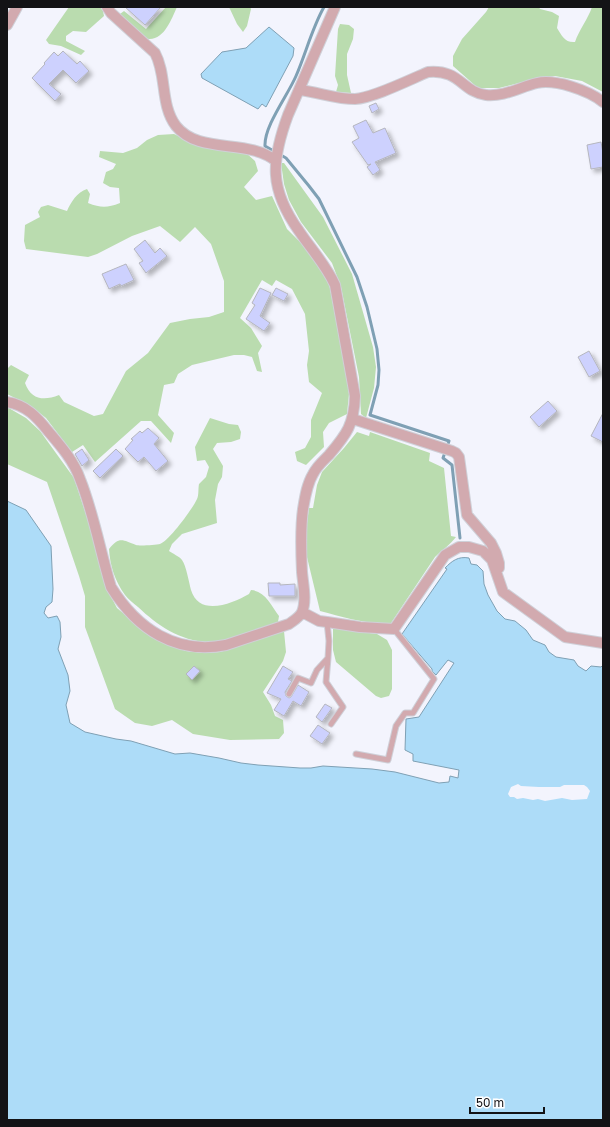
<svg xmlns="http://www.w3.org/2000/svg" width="610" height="1127" font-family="'Golos Text',sans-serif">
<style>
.green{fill:#badcaf}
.water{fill:#addcf8;stroke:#7fa0b4}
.pier{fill:#f3f4fd}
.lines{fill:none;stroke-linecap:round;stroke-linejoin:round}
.stream{stroke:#7fa0b4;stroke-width:3}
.building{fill:#cdd1fe;stroke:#b5b6be;filter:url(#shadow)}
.service-casing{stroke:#cfd0d8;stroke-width:7}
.minor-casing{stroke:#cfd0d8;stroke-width:12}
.service{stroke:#d2aaaf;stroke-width:5}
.minor{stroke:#d2aaaf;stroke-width:10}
</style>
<defs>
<filter id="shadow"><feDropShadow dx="3.5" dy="3.5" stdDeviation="2" flood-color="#0004"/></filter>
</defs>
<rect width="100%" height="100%" fill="#f3f4fd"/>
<!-- green -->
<path class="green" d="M69,7H100L103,11L104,16L86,32L73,31L66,36V41L85,51L81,55L61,46L49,44L46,40Z
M166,7H177C171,20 163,44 144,38L120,14L124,11L146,29Z
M229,7H250L251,9L247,26L243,32L237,24Z
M489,7H539L540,9L552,12L559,16L557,28C562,36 565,43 575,42C579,30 588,19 592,7H603V92L582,81L555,76L535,79L499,88H478L453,66V56L462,39L486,12Z
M340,24L349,25L354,29L353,39L347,54V75L351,93L336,92L338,85L335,76L338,29Z
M174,134L191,142L245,152L255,161L258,171L244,187L256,200L272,196L287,229L306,248L328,278L346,372L349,394L347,414L329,423L323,432L324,447L306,465L297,461L295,452L305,448L311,437V420L322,393L309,382L307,365L309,351L305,314L292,289L276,280L272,286L262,280L240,318L251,328L262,346L258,353L262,372L257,371L252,357L244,355H234L192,365L178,374L174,383L164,385L158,415L174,433L171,443L151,421H141L95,462L83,445L72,452L46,418L31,406L7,394V369L11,365L29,375L25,383C31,400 44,401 59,395L64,402L94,416L103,414L126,371L148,353L170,323L190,319L209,317L224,312V281L211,244L195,227L180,242L160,226L132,236L97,254L88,257L26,249L24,241L25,225L40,217L38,212L41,207L48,205L67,211C71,202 77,192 87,189L90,194L88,203C101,208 107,208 120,203L119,188L110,187L103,183L106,172L113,169L116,164L99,157L100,151L123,153L137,148L147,140L158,135Z
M281,163H284L323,217L352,274L373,347L376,367L374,388L366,418L361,414L359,377L341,287L332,263L301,222L289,200L284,184Z
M7,407L26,418L40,431L74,478L103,566L110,595L117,608L139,627L161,642L186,651L204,653L220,652L284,631L286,652L283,661L263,692L271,705L275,716L283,720L284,733L279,739L230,740L193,734L172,720L152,726L135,723L115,709L85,627V596L79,576L47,482L7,464Z
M210,418L229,424L238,425L241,432L240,439L231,442L217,443L213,449L223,466L222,477L218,484L215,500L217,523L182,534L172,544L169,551C173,554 179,556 182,560C186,565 189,583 191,590C199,617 232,604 249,594L251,590C265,591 271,605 279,616L278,622C268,629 258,631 247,634C234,638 221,642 208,642C180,641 157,625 138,607C133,603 128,599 125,595C115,581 110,566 109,549C119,536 123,540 136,545C139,546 156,545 160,544C169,541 193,508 197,499C199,495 198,489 199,484L206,477L209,467L205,460L197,461L195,447Z
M357,432L369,436L370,432L430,453L429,461L444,468L451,536L456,537C450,545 442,550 435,557L391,623C368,625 343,617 320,611L306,553L307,523L309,508H313L317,485L322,472L344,448Z
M333,628L377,634L387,640L392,650V689L389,696L381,698L376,696L336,662L333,650Z"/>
<!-- water -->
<path class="water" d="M269,27L294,48L293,56L266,107L262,104L258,109L202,78L201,74L222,52L246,48Z
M7,501L26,510L51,546L53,589L52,602L46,607L44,613L48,618L57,616L60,622L61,637L58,649L68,675L70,691L66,705L70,723L85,732L116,739L131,741L175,754L190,753L219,758L241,763L258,765L300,768H311L323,766L372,769L395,772L439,783L449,782L450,776L458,778L459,770L413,761V754L405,750L406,719L419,717L454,663L448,660L436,675L432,671V669L402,634L447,569L445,568C452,561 458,556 469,558L471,564L477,565L483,571L484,584L488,595L497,611L505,619L515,621L526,630L533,640L545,645L549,652L556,657L574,660L578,666L586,671L591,666L601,667L603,665V1120H7Z"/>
<!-- pier -->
<path class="pier" d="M518,784L521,786L539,787H560L564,785H584L587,787L590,791L587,799L572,800L562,798L545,801L538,799L533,800L523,798L517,799L514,797H510L508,794L511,787Z"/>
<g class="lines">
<!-- stream -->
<path class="stream" d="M324,7C312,28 306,53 296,76C288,95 264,126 265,146L286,158L309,186L319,199L357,277L367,307L377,349L379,370L378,385L370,415L449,441L443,458L452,465L460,538"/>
</g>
<!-- building -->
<path class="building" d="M125,7H161L145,25Z
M63,51L77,64L80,61L89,71L76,83L63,70L49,84L61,94L55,101L32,78L45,64L44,63L54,52L58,56Z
M376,103L379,109L372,113L369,106Z
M366,120L373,133L385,128L396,153L375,162L380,170L373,175L367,167L371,164L368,165L352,142L359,138L353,126Z
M601,142L603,153V167L591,169L587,145Z
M145,240L155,253L160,248L167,256L146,273L139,263L143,261L134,249Z
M126,264L134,280L121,286L120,284L109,289L102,274Z
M260,288L271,293L260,316L270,323L264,331L246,319L255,305L252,303Z
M276,288L288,294L284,301L272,295Z
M589,351L600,371L589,377L578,357Z
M548,401L557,411L539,427L530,417Z
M603,413V442L591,436Z
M148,428L159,438L154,444L168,461L156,471L144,457L138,462L125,449L133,440L131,439L140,431L142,433Z
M82,449L89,460L82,466L75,454Z
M116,449L123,456L100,478L93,471Z
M268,583H280V585L295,584V596H269Z
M194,666L200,671L192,680L186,674Z
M283,666L293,672L288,679L292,681L285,692L286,696L289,698L291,697L298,685L309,692L301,706L293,701L284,716L274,710L281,699L267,693Z
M325,704L332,708L322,722L316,717Z
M318,725L330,733L322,744L310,736Z"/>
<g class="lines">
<defs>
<path id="service" d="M328,658L326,682L343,707L331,724
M289,694L298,678L311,683L317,670L328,658L329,641L327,622
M356,754L388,760L396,726L405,713H413L434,679L394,629"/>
<path id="minor" d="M107,7L111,13L155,53C167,75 160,105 176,126C199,155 248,138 276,161
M7,25L17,7
M299,90C318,92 336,99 355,99C373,98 409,80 428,72C460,69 462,92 486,95C504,97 520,87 537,83C555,79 588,90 603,102
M7,402C26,405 37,417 48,431C60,445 74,461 80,479C94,514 100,551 111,587C137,629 176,655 226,645L289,624C293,621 300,617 302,612C307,601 303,584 302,572C301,551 300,530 303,509C305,497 307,484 313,474C317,466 323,461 329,455C347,434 354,424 355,396L335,285C326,265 311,249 299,231C269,189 271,161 288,115L335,7
M353,419L452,451L456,453L459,457L467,515L491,543L496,553L499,563V568
M302,612L319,621L327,622L360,627L394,629L445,555L459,547H469L483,551L492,560L503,592L565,637L603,643"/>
</defs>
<!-- service casing -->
<use href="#service" class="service-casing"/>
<!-- minor casing -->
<use href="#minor" class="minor-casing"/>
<!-- service -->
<use href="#service" class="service"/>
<!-- minor -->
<use href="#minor" class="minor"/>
</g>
<!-- border -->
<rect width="610" height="1127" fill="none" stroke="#131316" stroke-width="16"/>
<!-- scale -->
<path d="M470 1107v6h74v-6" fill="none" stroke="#131316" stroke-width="2"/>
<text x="476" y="1107" font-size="12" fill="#131316" stroke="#ffffff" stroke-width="3" paint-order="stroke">50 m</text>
</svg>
